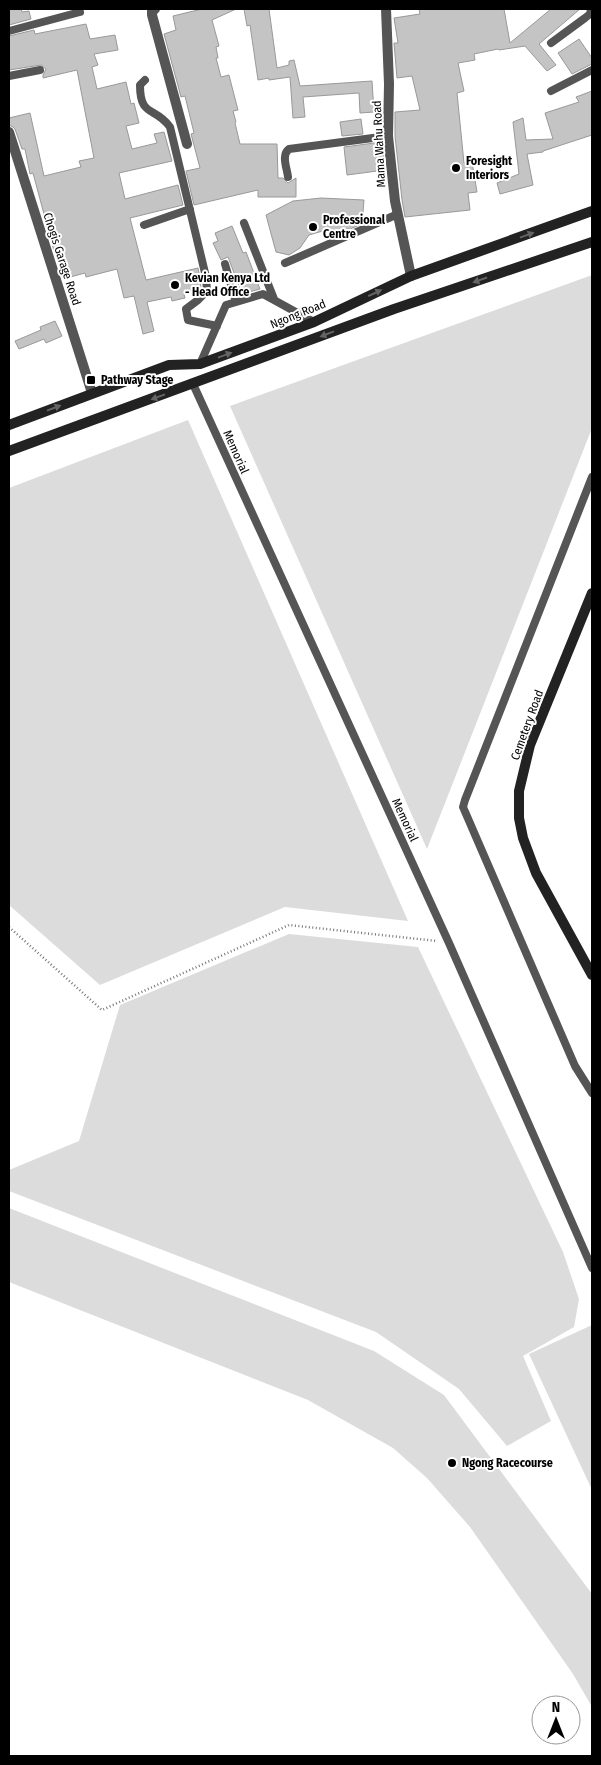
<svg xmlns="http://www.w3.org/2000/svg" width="601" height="1765" font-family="'Fira Sans Condensed',sans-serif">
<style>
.green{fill:#dcdcdc}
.building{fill:#c4c4c4;stroke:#999}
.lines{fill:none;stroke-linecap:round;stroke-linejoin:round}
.path{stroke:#777;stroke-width:2.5;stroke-dasharray:1 2.5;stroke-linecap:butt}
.lane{stroke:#555;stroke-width:8}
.street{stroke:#555;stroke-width:10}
.secondary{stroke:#222;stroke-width:10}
.oneway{fill:#646464}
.poi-dot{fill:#000;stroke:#fff;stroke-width:2}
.labels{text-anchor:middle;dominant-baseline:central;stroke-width:4;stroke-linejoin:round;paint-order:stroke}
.street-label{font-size:12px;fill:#000;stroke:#fff}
.poi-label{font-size:12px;font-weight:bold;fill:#000;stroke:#fff;text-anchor:start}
</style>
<rect width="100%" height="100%" fill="#fff"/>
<!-- green -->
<path class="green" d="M592,275V428L427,849L230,406Z
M188,420L408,921L285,907L100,985L9,905V488Z
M289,934L418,947L563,1252L579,1299L574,1327L523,1356L551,1421L507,1446L459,1389L376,1332L9,1191V1170L79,1141L120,1005Z
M9,1208L374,1351L444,1395L592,1594V1707L573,1674L470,1527L427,1478L393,1448L308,1400L9,1282Z
M592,1325V1490L529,1354Z"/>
<!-- building -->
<path class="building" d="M9,9H21L22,12L29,11L31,19L9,25Z
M202,9H236L212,20L219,46L216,47L218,58H216L221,77L229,75L232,87L238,110L233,111L236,122L235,123L240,144H277L278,178H283L288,183L296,178V197H258V190L194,205L186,171L200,168L191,134L194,133L185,96L181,97L164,34L176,30L173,16Z
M244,9H269L277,68L289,65V61L294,60L300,86L372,81L374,112L360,113L359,93L303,97L305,117L293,118L290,77L269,80V78L258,80L250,25L247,26Z
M419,9H504L510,43L551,9H580L539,44L556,65L547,71L525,46L499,50L498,49L474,54L475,60L458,63L464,91L457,93L464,163L472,162L477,192L468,193L470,210L405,217L402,200L395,136V112L420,110L412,76L397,78L394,43H398L394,18L420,14Z
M86,24L90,39L115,35L118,50L94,54L98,65L92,67L97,89L126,82L131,104L134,103L139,123L126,126L132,149L157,143L154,134L164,132L172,161L119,173L125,199L178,185L183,205L130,218L146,280L198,268L200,278L201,289L184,294L185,298L172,301L171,297L147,302L154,331L143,334L134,296L124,298L117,269L86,277L85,273L63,279L52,244L33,173L30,174L25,149H22L15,129L13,127L9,125V118L30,113L44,176L81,167L79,161L94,158L77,70L43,78V75L46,69L41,65L9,70V36L34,30L35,34Z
M579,39L592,58V64L572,74L558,53Z
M592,91V135L543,151V152L527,154L533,185L500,194L497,183L519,174L513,122L523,118L526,140L553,139L545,113L579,102L576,97Z
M361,119L363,134L342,136L340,122Z
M382,142L385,170L347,175L344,147Z
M321,198L364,200L362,224L350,229L326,230L309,235L300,248L289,255L276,252L266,215L293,201Z
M232,226L243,253L246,252L260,289L242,294L228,257L221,260L213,243L218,241L215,233Z
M55,321L62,336L46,343L44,339L19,349L15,341L41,330L40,327Z"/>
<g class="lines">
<!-- path -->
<path class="path" d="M9,927L102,1010L289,925L437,941"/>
<!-- lane -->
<path class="lane" d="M9,31L80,12
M551,43L585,18L590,14L591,9
M9,76L40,70
M145,80L140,85C140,118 155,106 170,127L206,277L207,291L198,300L186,309L188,320L217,326
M551,91L592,70
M288,177C287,168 281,155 289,149L388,136
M244,223L274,299
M144,225L190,209
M285,263L398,214
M225,264L236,302
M200,364L226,305L263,294L314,322
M193,384L449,943L592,1268
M592,477L465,800L463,807L575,1066L592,1093"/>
<!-- street -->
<path class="street" d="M155,9L152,11V15L187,144
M386,9L389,84L388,136L395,201L411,276
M9,132L92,393"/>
<!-- secondary -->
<path class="secondary" d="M9,425L169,365L200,364L314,322L411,276L592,211
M9,451L394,309L592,242
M592,593L530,745L519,791V818L523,838L536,873L592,975"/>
</g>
<!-- one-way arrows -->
<defs><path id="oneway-solid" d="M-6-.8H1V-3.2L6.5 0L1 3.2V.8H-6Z" transform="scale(1.25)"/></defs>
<g class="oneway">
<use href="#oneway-solid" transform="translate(527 235) rotate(-20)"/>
<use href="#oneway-solid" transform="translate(480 280) rotate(161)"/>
<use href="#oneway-solid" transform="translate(375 293) rotate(-25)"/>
<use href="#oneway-solid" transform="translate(327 334) rotate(159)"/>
<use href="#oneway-solid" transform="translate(225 355) rotate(-20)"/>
<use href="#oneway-solid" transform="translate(158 397) rotate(160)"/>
<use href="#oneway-solid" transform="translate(54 408) rotate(-21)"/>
</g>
<!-- markers -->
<g class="poi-dot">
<circle cx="456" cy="168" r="5"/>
<circle cx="313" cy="227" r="5"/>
<circle cx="175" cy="285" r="5"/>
<rect x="86" y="375" width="10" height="10" rx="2.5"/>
<circle cx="452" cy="1463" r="5"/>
</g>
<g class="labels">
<!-- street labels -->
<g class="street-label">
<text transform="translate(379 144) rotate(-93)">Mama Wahu Road</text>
<text transform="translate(62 259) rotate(72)">Chogis Garage Road</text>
<text transform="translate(298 314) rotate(-22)">Ngong Road</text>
<text transform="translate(236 452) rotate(66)">Memorial</text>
<text transform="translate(527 725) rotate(-70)">Cemetery Road</text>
<text transform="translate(405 820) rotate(65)">Memorial</text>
</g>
<!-- poi labels -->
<g class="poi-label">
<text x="466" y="161">Foresight<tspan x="466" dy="14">Interiors</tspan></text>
<text x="323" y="220">Professional<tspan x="323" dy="14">Centre</tspan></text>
<text x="185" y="278">Kevian Kenya Ltd<tspan x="185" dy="14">- Head Office</tspan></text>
<text x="101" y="380">Pathway Stage</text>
<text x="462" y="1463">Ngong Racecourse</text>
</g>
</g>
<!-- border -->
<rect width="601" height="1765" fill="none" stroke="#000000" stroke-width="20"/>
<!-- north arrow -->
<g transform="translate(556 1720)"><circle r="24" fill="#ffffff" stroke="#999999"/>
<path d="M0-4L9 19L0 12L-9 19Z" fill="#000000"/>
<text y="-8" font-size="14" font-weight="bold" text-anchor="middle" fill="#000000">N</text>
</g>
</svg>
